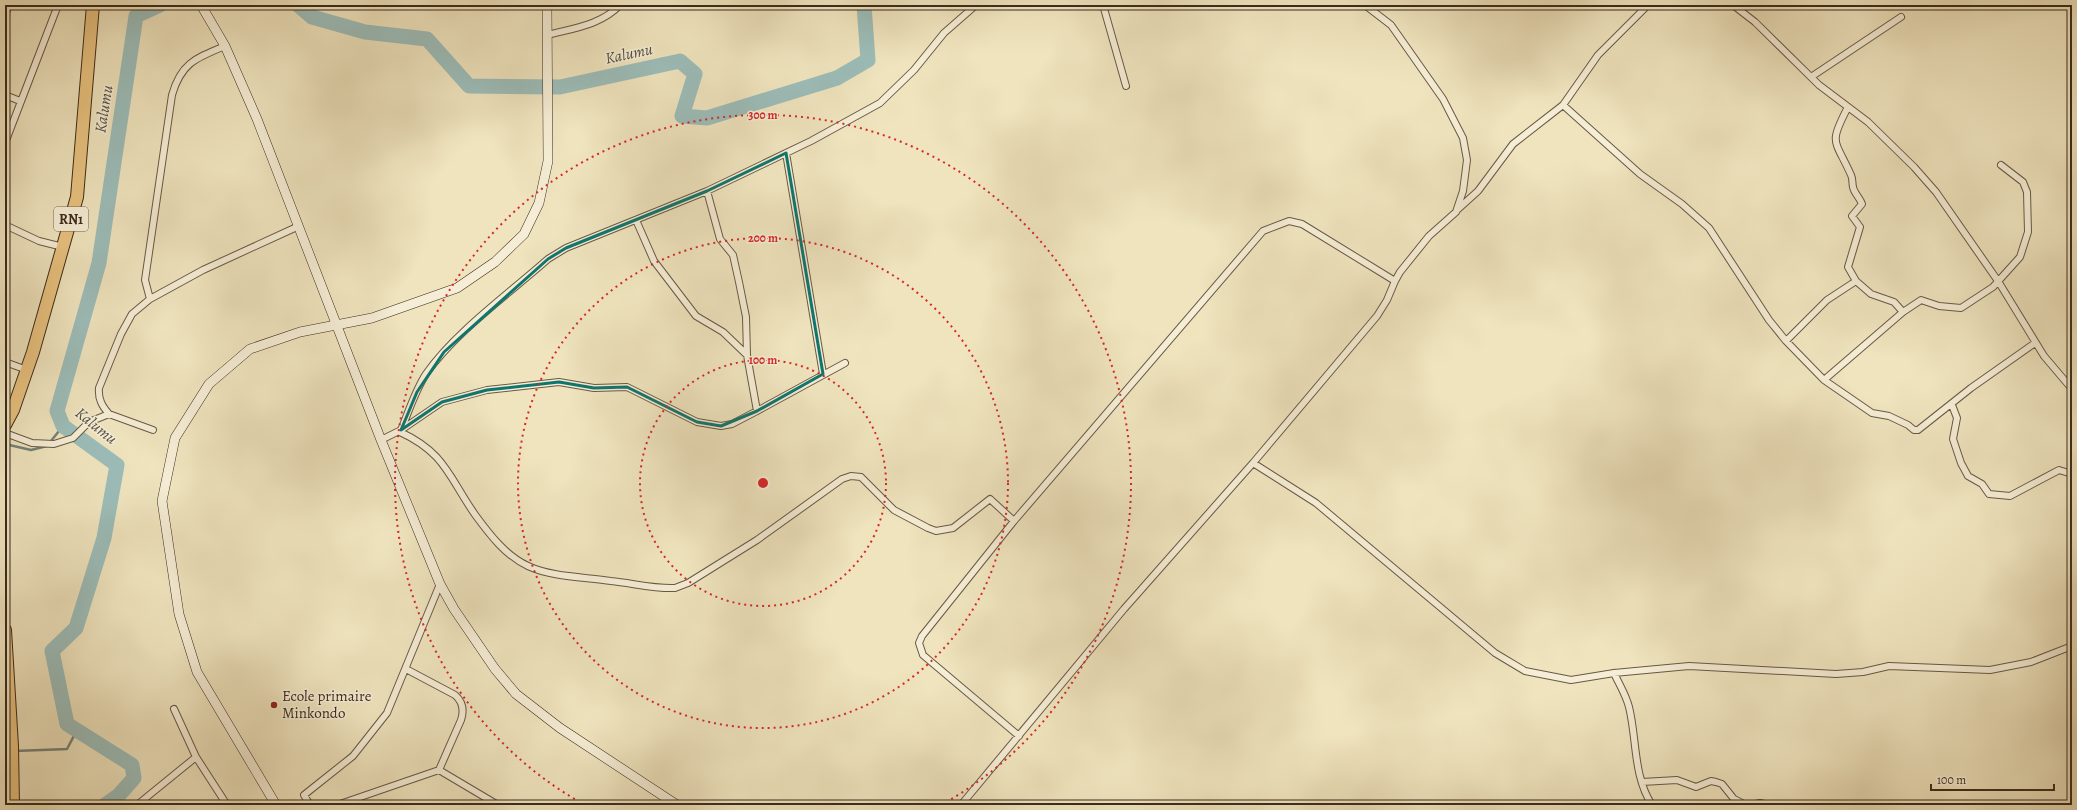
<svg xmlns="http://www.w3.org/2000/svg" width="2077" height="810" font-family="Alegreya,serif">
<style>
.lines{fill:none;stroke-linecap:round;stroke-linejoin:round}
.stream{stroke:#75837b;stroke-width:2.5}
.river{stroke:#9cbdb9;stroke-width:15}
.street-casing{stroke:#685945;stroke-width:8}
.secondary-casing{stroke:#3b2b1d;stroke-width:10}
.highway-casing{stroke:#3b2b1d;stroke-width:14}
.street{stroke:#f5edd5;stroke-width:6}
.secondary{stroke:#f5edd5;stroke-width:9}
.highway{stroke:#e8c27f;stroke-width:12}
.marked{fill:none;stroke:#0f766e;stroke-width:3;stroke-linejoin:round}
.ring{fill:none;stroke:#d62828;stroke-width:2;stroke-dasharray:2 4}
.poi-dot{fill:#8f2418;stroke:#f5edd5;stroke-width:1.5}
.labels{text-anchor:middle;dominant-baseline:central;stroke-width:3;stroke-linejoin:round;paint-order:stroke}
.shield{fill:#f5edd5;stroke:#736554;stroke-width:1}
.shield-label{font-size:14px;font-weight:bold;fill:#3b2b1d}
.poi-label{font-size:15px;fill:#3b2b1d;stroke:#f5edd5;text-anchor:start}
.water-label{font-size:16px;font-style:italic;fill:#535044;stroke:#f5edd5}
.centre{fill:#d62828;stroke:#f5edd5;stroke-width:2}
.ring-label{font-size:12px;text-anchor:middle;font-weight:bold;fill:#d62828;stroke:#f5edd5;stroke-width:3;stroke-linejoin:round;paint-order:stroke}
</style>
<rect width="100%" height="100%" fill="#efe4be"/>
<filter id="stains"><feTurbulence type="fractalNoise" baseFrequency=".005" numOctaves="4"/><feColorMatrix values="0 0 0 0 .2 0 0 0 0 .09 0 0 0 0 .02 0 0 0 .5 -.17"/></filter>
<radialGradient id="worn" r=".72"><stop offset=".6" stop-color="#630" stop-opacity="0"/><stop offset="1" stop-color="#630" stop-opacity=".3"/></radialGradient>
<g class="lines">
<!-- stream -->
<path class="stream" d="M5,444L31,450L47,446L63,426
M15,751L67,749L77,730"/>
<!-- river -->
<path class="river" d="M298,5L312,17L365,32L427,39L469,86L560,87L680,61L695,74L682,116L707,118L837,78L868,60L864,5
M105,805L119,795L134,778L132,765L67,724L52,651L76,628L104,538L117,465L63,426L57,411L99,263L136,16L160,5"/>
<defs>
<path id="street" d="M1103,5L1126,86
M1733,5L1755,22L1819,85L1868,122L1914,167L1936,192L1998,281L2044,356L2072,389
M5,15L9,5
M548,35C574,28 601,25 620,5
M225,46C196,58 181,63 172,95L145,280L150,299L203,270L299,226
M1811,77L1901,17
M5,95L20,101
M1563,105L1640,174L1682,204L1709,228L1769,320L1786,341L1824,380
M5,143L58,5
M786,153L823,374
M2001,165L2023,182L2027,192L2028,232L2020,257L1993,287L1961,308L1939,306L1921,300L1903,312L1824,380L1872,413L1889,416L1908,425L1914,430H1918L1971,388L2035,343
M707,191L720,239L733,255L739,282L746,317L747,355
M1457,210L1478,191L1513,144L1563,105L1598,55L1648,5
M636,220L654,261L696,316L723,332L747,355L757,411
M5,225L39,241L63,247
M1856,281L1871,294L1894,302L1903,312
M150,299L132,314L121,334L99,388C98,399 102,406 109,414L153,430
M1786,341L1827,300L1856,281L1848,267L1860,227L1852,216L1862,204C1860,198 1854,193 1853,187C1852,183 1853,179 1851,175C1835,139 1828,145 1848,107
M5,362L27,370
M1952,405L1957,418L1953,439L1961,463L1968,476L1982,484L1989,494L2010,496L2059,470L2072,474
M401,430L442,402L487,390L559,382L594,388L627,387L697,422L721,426L732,424L757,411L845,363
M400,432C446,453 449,478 476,516C490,535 506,556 528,566C551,577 586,577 611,581C632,583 654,589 675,588L688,583L757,540L842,479L851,476L861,477L894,510L928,528L936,531L953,528L990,499L1014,521
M5,433L32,443L54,444L73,438L89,422L109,414
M381,440L401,430C409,411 415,391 426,374C454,333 511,292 548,259L566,248L707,191L811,141L880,103L914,70L944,33L976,5
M1253,463L1377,316L1387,300L1395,281L1400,272L1429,236L1456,212L1463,191L1467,160L1463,138L1443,99L1391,25L1365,5
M406,669L455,695C463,702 464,711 461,720L439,770
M1614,673C1619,684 1626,695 1629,707C1637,739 1633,776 1652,805
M1019,736L923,655L919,643L922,636L1014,521L1263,231L1289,221L1302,224L1395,281
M196,757L227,805
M1642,782L1677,780L1696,787L1711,781L1716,782L1722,784L1734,799L1746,805
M137,805L196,757L174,709
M310,805L304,795L353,756L387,713L440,584
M337,805L439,770L498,805
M961,805L1124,609L1253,463L1316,503L1495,653L1525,671L1571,680L1614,673L1689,666L1836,674L1863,672L1889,666L1990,670L2031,662L2072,646
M1751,805L1760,803L1768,805"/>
<path id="secondary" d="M201,5L225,46L257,119L381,440L440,584L454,609L495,669L516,694L560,728L677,805
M276,805L197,672L179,614L162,501L175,438L209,384L250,349L300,332L372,318L457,288L495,262L524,234L539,203L548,161L547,5"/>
<path id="highway" d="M5,425L13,410L33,352L77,197L93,5
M5,630L12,746L13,805"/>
</defs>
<!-- street casing -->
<use href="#street" class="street-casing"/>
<!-- secondary casing -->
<use href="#secondary" class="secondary-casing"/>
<!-- highway casing -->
<use href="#highway" class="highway-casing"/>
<!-- street -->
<use href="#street" class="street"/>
<!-- secondary -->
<use href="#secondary" class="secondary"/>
<!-- highway -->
<use href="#highway" class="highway"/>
</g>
<!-- marked area -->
<path class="marked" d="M786,153L823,374L757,411L721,426L697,422L627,387L594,388L559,382L487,390L442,402L401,430L417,392L444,352L548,259L566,248L707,191Z"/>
<!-- distance rings -->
<g class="ring">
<circle cx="763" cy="483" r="123"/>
<circle cx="763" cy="483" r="245"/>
<path d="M585 805A368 368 0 1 1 941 805"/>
</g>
<!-- markers -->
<circle class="poi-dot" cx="274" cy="705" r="4"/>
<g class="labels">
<!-- shield labels -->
<rect class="shield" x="54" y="207" width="34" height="24" rx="3"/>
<g class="shield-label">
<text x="71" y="219">RN1</text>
</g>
<!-- poi labels -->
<g class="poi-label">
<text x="282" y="696">Ecole primaire<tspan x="282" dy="17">Minkondo</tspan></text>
</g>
<!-- water labels -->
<g class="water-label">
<text transform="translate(629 54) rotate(-12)">Kalumu</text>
<text transform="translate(104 109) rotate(-81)">Kalumu</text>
<text transform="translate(96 426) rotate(39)">Kalumu</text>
</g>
</g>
<circle cx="763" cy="483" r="6" class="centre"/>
<g class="ring-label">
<text x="763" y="119">300 m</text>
<text x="763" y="242">200 m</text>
<text x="763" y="364">100 m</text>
</g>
<!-- margin -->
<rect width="2077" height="810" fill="none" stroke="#efe4be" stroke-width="20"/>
<rect x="6" y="6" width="2065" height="798" fill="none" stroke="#3b2b1d" stroke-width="2"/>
<rect x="10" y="10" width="2057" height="790" fill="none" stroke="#3b2b1d"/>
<!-- scale -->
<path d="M1931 784v6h123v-6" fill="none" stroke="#3b2b1d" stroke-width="2"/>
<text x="1937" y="784" font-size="12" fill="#3b2b1d" stroke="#f5edd5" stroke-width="3" paint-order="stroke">100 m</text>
<rect width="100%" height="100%" filter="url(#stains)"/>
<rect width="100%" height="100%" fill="url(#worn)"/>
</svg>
